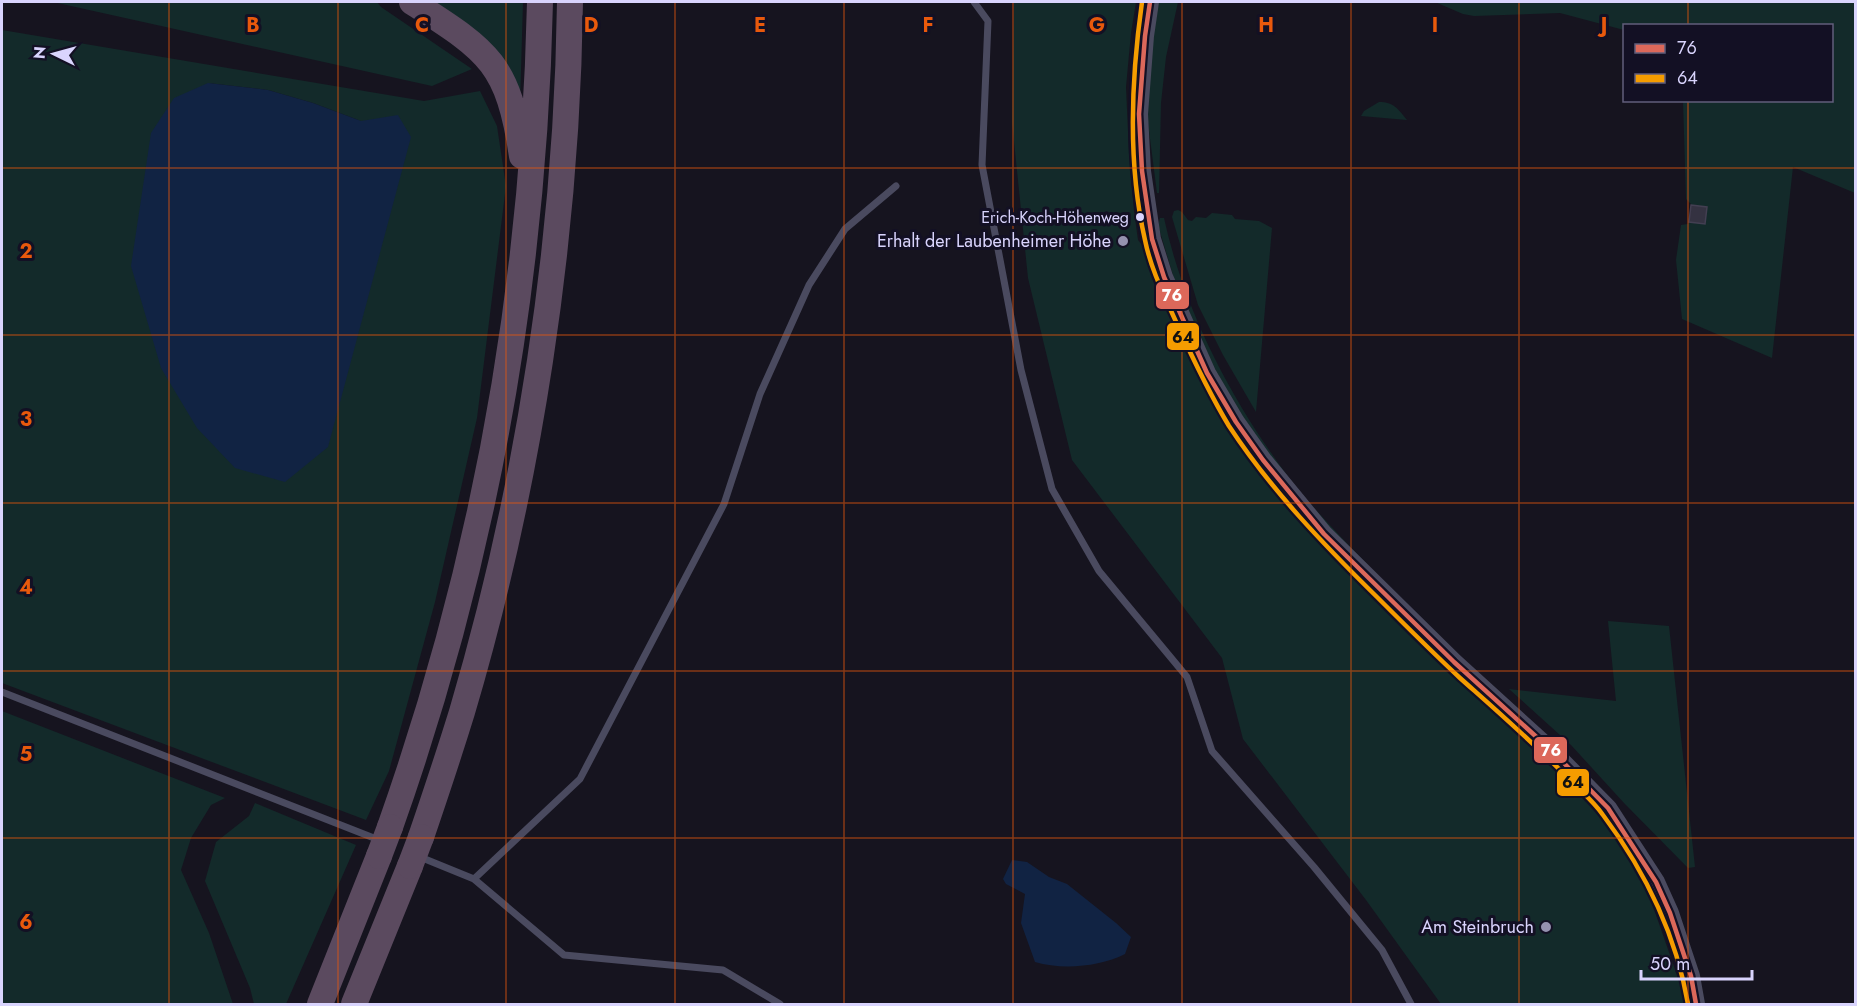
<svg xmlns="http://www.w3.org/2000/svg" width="1857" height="1006" font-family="Jost,sans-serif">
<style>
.green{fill:#132a2a;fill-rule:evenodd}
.water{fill:#112343}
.building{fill:#343241;stroke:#433f52;stroke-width:1.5}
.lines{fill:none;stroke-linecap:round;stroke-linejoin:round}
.service{stroke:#4a4a5f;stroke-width:7}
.tertiary{stroke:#4a4a5f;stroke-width:18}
.motorway{stroke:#5b4a5f;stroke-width:26}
.motorway-bridge{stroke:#5b4a5f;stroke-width:26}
.bus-1-casing{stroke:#131024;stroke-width:9}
.bus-2-casing{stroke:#131024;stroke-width:9}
.bus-1{stroke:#dc685a;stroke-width:4.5}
.bus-2{stroke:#f59c00;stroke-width:4.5}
.grid{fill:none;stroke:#e8590c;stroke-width:1.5;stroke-opacity:0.55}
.bus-dot{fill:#d9d4fd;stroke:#131024;stroke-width:2}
.poi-dot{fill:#9591af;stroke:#131024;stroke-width:2}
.labels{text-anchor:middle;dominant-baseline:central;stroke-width:6;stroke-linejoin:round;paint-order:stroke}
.bus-label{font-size:16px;fill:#d9d4fd;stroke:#131024;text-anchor:end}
.poi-label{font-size:18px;fill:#d9d4fd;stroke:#131024;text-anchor:end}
.grid-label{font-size:20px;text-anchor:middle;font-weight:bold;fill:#e8590c;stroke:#131024;stroke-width:6;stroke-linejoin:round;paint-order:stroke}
.line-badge{stroke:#131024;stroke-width:2}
.badge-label{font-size:16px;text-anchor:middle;font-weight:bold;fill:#fff}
.pale-badge-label{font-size:16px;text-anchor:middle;font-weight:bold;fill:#111}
</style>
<rect width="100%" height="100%" fill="#16141f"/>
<!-- green -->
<path class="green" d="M53,2H377L381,7L472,69L432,86Z
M424,2H523L520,104Z
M1014,2H1136L1131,33L1126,87L1129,154L1134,211L1138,240L1146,250L1154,270L1248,454L1559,766L1611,823L1641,872L1687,1004H1441L1366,900L1243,739L1222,658L1072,460L1028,278L1012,122Z
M1159,2H1178L1166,57L1161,103L1159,193H1157L1148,123V66Z
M1435,2H1855V193L1793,167L1772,358L1682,319L1676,260L1681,225L1688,224L1691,204L1686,199L1683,101L1832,100V26H1624V30L1560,13L1474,16L1463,14Z
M2,30L424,101L480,91L497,126L506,186L477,418L435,602L389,771L366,820L2,683ZM208,83L268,90L313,103L361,121Z
M1379,102C1394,102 1398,109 1407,120L1361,116L1364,111Z
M1178,210L1182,212L1188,220L1192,221L1196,217L1206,218L1212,213L1232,215L1235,219L1259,221L1272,228L1256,412L1223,355L1198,305L1172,217L1174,211Z
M1160,218H1164C1184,310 1231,400 1287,475C1312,508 1341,537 1369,566L1372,573L1292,487L1225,393L1180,299L1158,225Z
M1608,621L1669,626L1695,867L1688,868L1624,803L1571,745L1509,689L1616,701Z
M2,711L225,798L211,805L191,838L181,870L209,933L233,1004H2Z
M255,803L356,845L286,1004H254L250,988L205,881L216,842L249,816Z"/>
<!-- water -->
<path class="water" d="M208,83L268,90L313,103L361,121L398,115L411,137L328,447L285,482L235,468L197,428L161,368L131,266L151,133L174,98Z
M1012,860L1027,862L1049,877L1067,884L1116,923L1131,937L1125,954C1099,967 1062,970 1035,962L1021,923L1025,894L1006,884L1003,879Z"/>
<!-- building -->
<path class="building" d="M1691,205L1707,207L1705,224L1689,222Z"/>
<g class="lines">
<!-- service -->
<path class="service" d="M974,2L988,21L982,165L1021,370L1052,489L1099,571L1187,677L1212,751L1314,867L1382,950L1411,1004
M2,692L379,840
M420,857L474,879L564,955L723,970L780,1004
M474,879L580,779L724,504L760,394L809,285L845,229L896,186"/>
<!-- tertiary -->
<path class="tertiary" d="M1150,2L1145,36L1139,114L1142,171L1152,239L1164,277L1207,373L1236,422L1263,460L1324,534L1454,662L1553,752L1608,808L1656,882L1670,913L1691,976L1696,1004"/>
<!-- motorway -->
<path class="motorway" d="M412,2C488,51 508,62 522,156
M390,827C484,562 534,283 540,2
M421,837C435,796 449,754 462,712C529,486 567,238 570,2
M320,1004L379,856
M354,1004L410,866"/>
<!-- motorway-bridge -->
<path class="motorway-bridge" d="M379,856L390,827
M410,866L421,837"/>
<defs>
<path id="bus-1" d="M1150,2L1145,36L1139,114L1142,171L1152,239L1164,277L1207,373L1236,422L1263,460L1324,534L1454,662L1553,752L1608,808L1656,882L1670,913L1691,976L1696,1004"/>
<path id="bus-2" d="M1142,2C1131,80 1127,162 1145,240C1151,270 1165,297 1177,324C1193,359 1209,393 1229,426C1271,490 1324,545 1378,598C1405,625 1432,652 1460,678C1497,711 1535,744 1570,780C1581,791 1594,802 1603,815C1645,871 1676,935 1688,1004"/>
</defs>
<!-- bus-1 casing -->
<use href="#bus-1" class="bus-1-casing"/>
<!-- bus-2 casing -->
<use href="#bus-2" class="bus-2-casing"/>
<!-- bus-1 -->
<use href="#bus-1" class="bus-1"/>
<!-- bus-2 -->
<use href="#bus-2" class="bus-2"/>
</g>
<!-- grid -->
<path class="grid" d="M169,2V1004M338,2V1004M506,2V1004M675,2V1004M844,2V1004M1013,2V1004M1182,2V1004M1351,2V1004M1519,2V1004M1688,2V26M1688,100V1004M2,168H1856M2,335H1856M2,503H1856M2,671H1856M2,838H1856"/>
<!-- markers -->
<circle class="bus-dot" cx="1140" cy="217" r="5"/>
<g class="poi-dot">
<circle cx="1123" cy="241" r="6"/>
<circle cx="1546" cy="927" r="6"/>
</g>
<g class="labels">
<!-- bus labels -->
<g class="bus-label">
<text x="1129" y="217">Erich-Koch-Höhenweg</text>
</g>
<!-- poi labels -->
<g class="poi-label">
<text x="1111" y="241">Erhalt der Laubenheimer Höhe</text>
<text x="1534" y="927">Am Steinbruch</text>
</g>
</g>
<g class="grid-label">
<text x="253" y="32">B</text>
<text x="422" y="32">C</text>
<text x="591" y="32">D</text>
<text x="760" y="32">E</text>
<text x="928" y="32">F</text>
<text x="1097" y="32">G</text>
<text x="1266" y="32">H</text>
<text x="1435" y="32">I</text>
<text x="1604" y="32">J</text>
<text x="26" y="258">2</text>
<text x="26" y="426">3</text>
<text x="26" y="594">4</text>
<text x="26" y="761">5</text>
<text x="26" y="929">6</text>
</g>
<g class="line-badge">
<rect x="1155" y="281" width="35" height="29" rx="6" fill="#dc685a"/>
<rect x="1166" y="322" width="34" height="29" rx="6" fill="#f59c00"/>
<rect x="1533" y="736" width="35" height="28" rx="6" fill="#dc685a"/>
<rect x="1556" y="768" width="34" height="29" rx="6" fill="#f59c00"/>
</g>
<g class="badge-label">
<text x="1172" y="301">76</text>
<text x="1551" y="756">76</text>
</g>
<g class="pale-badge-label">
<text x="1183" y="343">64</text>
<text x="1573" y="788">64</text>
</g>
<!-- border -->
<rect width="1857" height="1006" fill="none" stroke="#d9d4fd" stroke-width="6"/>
<!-- legend -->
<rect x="1623" y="24" width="210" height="78" fill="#131024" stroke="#625e7b" stroke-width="1.5"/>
<rect x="1635" y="44" width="30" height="9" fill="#dc685a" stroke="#625e7b" stroke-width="1.5"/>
<text x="1677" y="54" font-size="18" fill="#d9d4fd">76</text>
<rect x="1635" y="74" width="30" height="9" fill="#f59c00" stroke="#625e7b" stroke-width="1.5"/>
<text x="1677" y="84" font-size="18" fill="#d9d4fd">64</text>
<!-- north arrow -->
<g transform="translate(54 54) rotate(275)" stroke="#131024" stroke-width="4.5" paint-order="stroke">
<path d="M0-4.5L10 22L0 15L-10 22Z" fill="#d9d4fd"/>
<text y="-9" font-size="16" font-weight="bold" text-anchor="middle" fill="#d9d4fd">N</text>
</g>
<!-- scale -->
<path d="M1641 970v9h111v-9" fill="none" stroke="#d9d4fd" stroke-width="3"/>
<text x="1650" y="970" font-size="18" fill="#d9d4fd" stroke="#131024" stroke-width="4.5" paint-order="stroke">50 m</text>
</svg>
